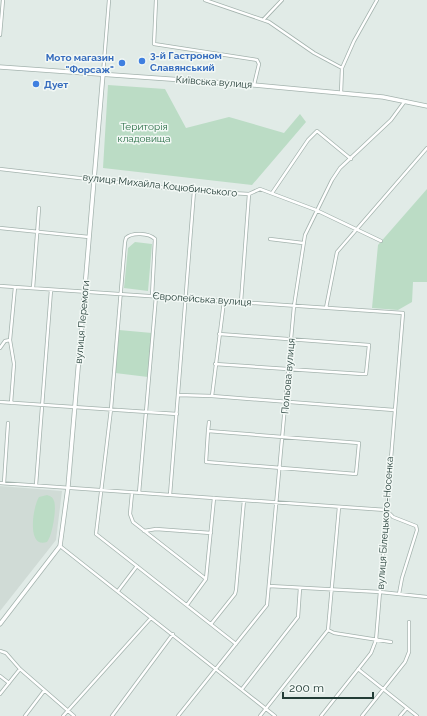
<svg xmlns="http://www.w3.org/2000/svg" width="427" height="716" font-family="Raleway,sans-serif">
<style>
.built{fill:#d0dbd6}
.green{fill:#bbdcc5}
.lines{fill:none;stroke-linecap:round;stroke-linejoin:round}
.minor-casing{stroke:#a4b3ae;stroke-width:4}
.tertiary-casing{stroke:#a4b3ae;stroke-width:5}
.minor{stroke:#fff;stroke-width:2.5}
.tertiary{stroke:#fff;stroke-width:3.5}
.shop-dot{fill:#3f7fe0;stroke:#f2f8f5;stroke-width:1.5}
.labels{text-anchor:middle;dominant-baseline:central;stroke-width:3;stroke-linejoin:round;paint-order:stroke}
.shop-label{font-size:10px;font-weight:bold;fill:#366cbe;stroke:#f2f8f5;text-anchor:start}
.street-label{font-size:10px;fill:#223c36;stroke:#f2f8f5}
.park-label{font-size:10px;fill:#2e714a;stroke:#f2f8f5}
</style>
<rect width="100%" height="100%" fill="#e1ebe7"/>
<!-- built -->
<path class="built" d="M0,486L62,491L56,540L0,611Z"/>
<!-- green -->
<path class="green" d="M108,85L165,89L186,128L229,117L284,133L300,114L306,122L252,185L103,168Z
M427,189V282H413L412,302L398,310L372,308L378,245Z
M135,242L152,244L148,291L124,288L128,248Z
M119,330L152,333L148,377L115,373Z
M47,495C50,496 53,497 54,501C57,508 52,537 47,542C26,549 33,506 39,497Z"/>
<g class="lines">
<defs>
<path id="minor" d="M156,0L154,44L257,60L259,64L254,85
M205,0L269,22L314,53L342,68
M263,20L282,0
M0,35L3,0
M103,74L109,0
M341,93L342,68L354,41L377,0
M0,169L194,191L249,194L260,189L316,210L381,241
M272,193L308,140L317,131L351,159
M0,228L89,237
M270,239L303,243
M0,286L403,313L376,640L371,653L321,716
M33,288L39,208
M152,296L155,239C149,233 132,232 126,238L125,242L111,409L96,534L236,644
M224,301L212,396L394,410
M241,302L249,194
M326,308L337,252L427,148
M0,348L5,341L10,340
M215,364L362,374H366L369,345L219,334
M178,395L212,396
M0,402L177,414
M11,403L14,364L10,340L15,287
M208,431L359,443L356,474L206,462Z
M208,431L209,422
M0,483L386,510L393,517L416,526L417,530L402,578L399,594
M4,483L8,423
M36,485L51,290
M132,493L130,514L133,522L206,579
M139,493L156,296
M170,495L194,191
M144,531L156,529L211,533
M60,546L275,716
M269,586L380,592L427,597
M118,591L137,566
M187,605L206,579L214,498
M211,624L235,594L236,590L244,500
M328,630L334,633L391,642
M0,651L6,653L20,669L74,716
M358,669L417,716
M0,676L9,683
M242,689L298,617L300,588
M0,694L20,669
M25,716L44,691
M63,716L151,618
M112,716L173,634
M178,716L267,605L294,306L305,235L332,180L340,168L391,120L405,101
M260,716L328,630L339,507
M362,716L405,662L409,652V622
M400,716L407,708"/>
<path id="tertiary" d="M0,67L254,85L383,97L427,106
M0,624L60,546L68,487L103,74"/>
</defs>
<!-- minor casing -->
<use href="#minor" class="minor-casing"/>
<!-- tertiary casing -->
<use href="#tertiary" class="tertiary-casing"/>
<!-- minor -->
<use href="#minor" class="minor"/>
<!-- tertiary -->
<use href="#tertiary" class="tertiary"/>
</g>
<!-- markers -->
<g class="shop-dot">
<circle cx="142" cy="61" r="4"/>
<circle cx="122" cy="63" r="4"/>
<circle cx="36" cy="84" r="4"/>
</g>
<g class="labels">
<!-- shop labels -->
<g class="shop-label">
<text x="150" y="55">3-й Гастроном<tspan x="150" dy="12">Славянський</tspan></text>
<text x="114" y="57" text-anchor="end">Мото магазин<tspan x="114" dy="12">"Форсаж"</tspan></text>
<text x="44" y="84">Дует</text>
</g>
<!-- street labels -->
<g class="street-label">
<text transform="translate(214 82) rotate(4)">Київська вулиця</text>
<text transform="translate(160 185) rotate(6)">вулиця Михайла Коцюбинського</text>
<text transform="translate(202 299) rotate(4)">Європейська вулиця</text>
<text transform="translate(82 322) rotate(-85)">вулиця Перемоги</text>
<text transform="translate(288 376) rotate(-85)">Польова вулиця</text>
<text transform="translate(385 523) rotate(-86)">вулиця Білецького-Носенка</text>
</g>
<!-- park labels -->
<g class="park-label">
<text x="144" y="126">Територія<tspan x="144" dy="12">кладовища</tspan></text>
</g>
</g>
<!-- scale -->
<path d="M283 692v6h90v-6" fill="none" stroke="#223c36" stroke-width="2"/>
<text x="289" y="692" font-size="12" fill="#223c36" stroke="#f2f8f5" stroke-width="3" paint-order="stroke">200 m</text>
</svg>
